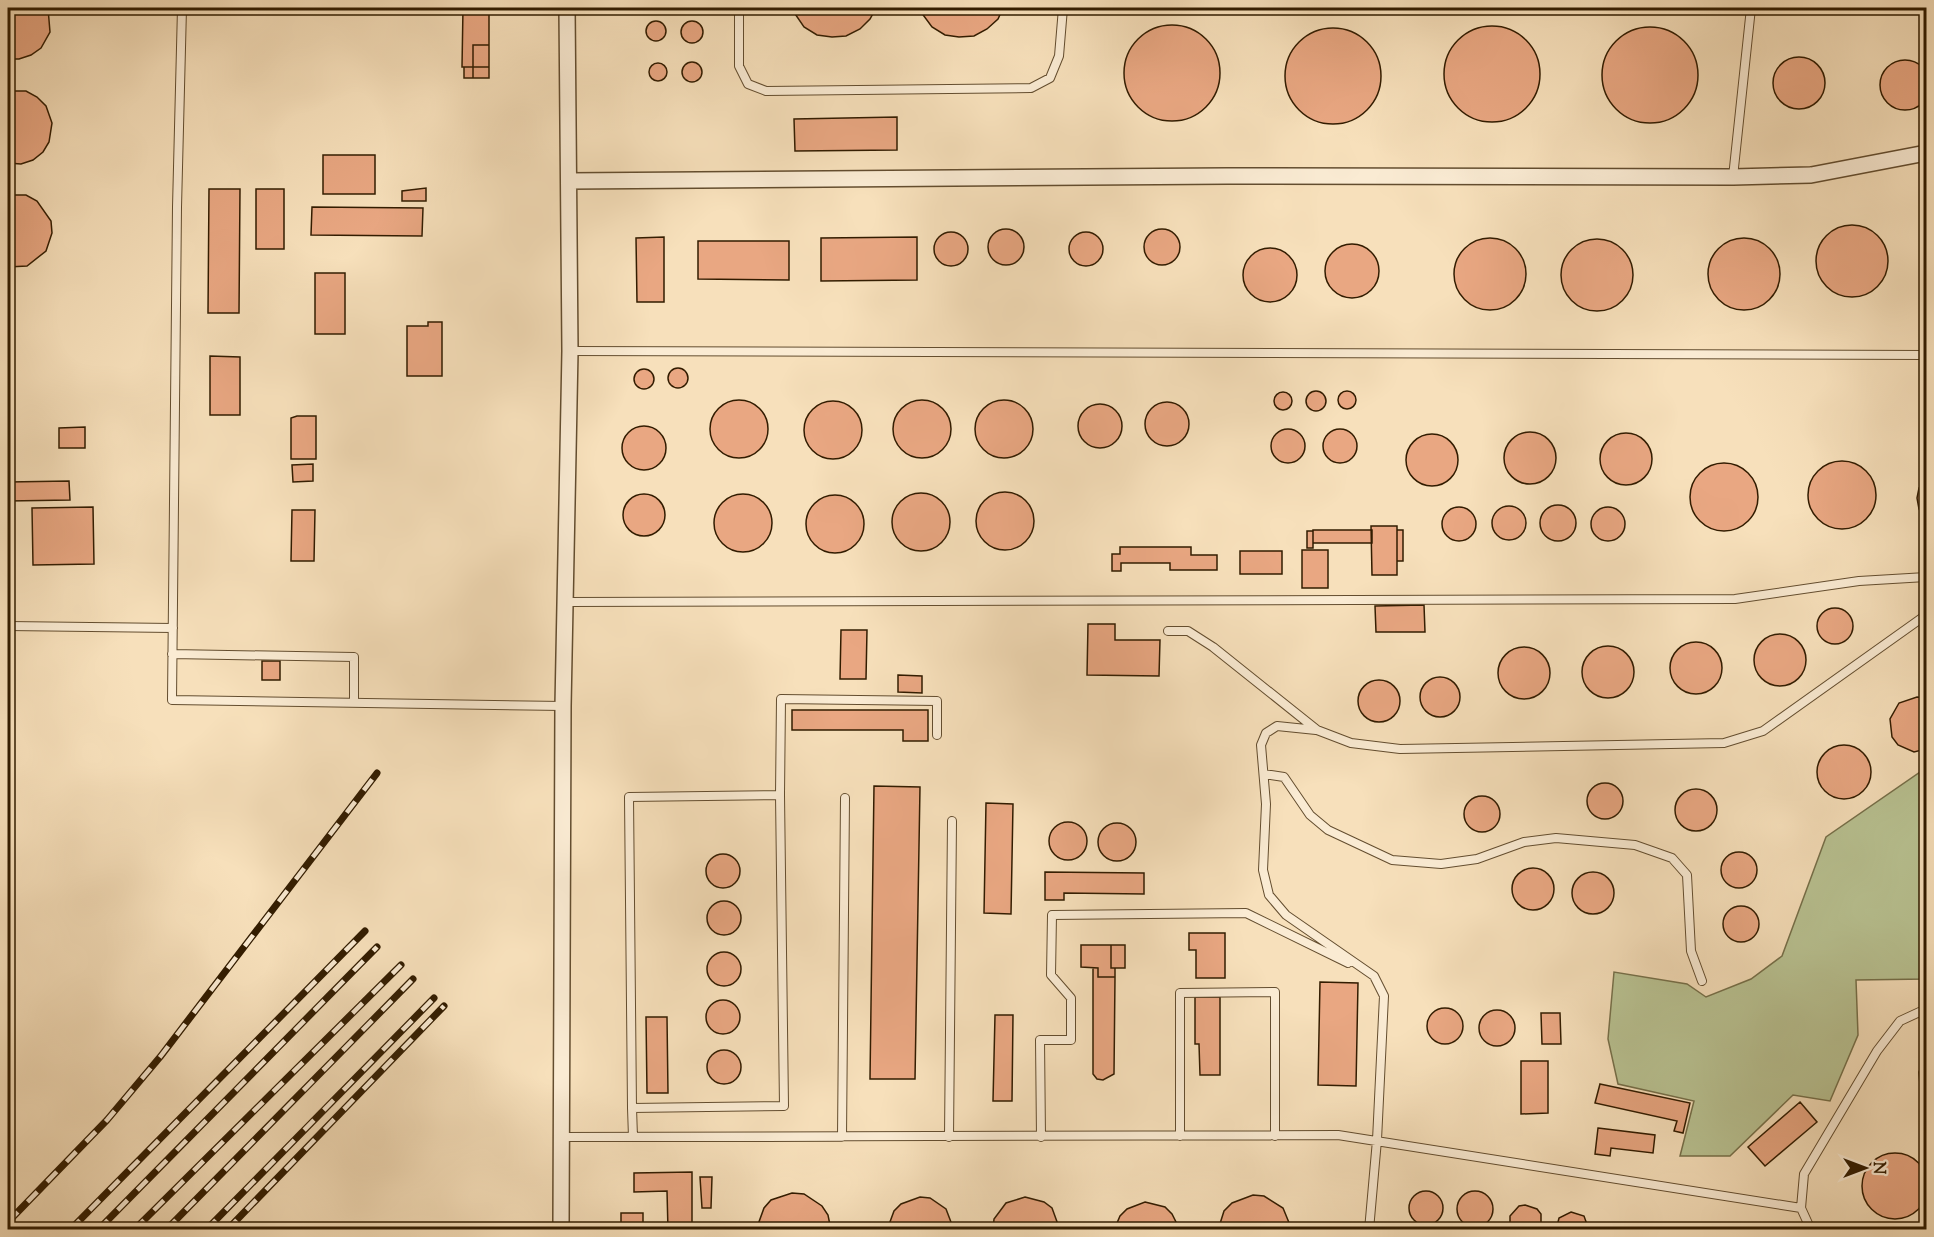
<svg xmlns="http://www.w3.org/2000/svg" width="1934" height="1237" font-family="'Sorts Mill Goudy',serif">
<style>
.green{fill:#b9c393;stroke:#76704a;stroke-width:1.5}
.building{fill:#e9a782;stroke:#321c00;stroke-width:1.5}
.lines{fill:none;stroke-linecap:round;stroke-linejoin:round}
.lane-casing{stroke:#634d2f;stroke-width:10}
.street-casing{stroke:#634d2f;stroke-width:18}
.lane{stroke:#faebd3;stroke-width:8}
.street{stroke:#faebd3;stroke-width:15}
.rail-casing{stroke:#321c00;stroke-width:7}
.rail{stroke:#faebd3;stroke-width:4.5;stroke-dasharray:14;stroke-linecap:butt}
</style>
<rect width="100%" height="100%" fill="#f7e0bb"/>
<filter id="stains"><feTurbulence type="fractalNoise" baseFrequency=".00333" numOctaves="4"/><feColorMatrix values="0 0 0 0 .2 0 0 0 0 .09 0 0 0 0 .02 0 0 0 .5 -.17"/></filter>
<radialGradient id="worn" r=".72"><stop offset=".6" stop-color="#630" stop-opacity="0"/><stop offset="1" stop-color="#630" stop-opacity=".3"/></radialGradient>
<!-- green -->
<path class="green" d="M1926,768V979L1856,980L1858,1035L1830,1101L1793,1095L1730,1156H1680L1694,1101L1618,1084L1608,1039L1614,972L1687,984L1706,997L1751,979L1782,956L1826,837Z"/>
<!-- building -->
<path class="building" d="M8,8H48L50,32L41,48L31,55L19,59H8Z
M463,8H489V45H473V67H462Z
M791,8H876L870,19L860,29L846,36L832,37L817,35L804,27Z
M918,8H1003L998,19L987,29L974,36L959,37L945,35L932,27Z
M646 31a10 10 0 1 1 20 0a10 10 0 1 1-20 0Z
M681 32a11 11 0 1 1 22 0a11 11 0 1 1-22 0Z
M1124 73a48 48 0 1 1 96 0a48 48 0 1 1-96 0Z
M1444 74a48 48 0 1 1 96 0a48 48 0 1 1-96 0Z
M1602 75a48 48 0 1 1 96 0a48 48 0 1 1-96 0Z
M1285 76a48 48 0 1 1 96 0a48 48 0 1 1-96 0Z
M473,45H489V67H473Z
M1773 83a26 26 0 1 1 52 0a26 26 0 1 1-52 0Z
M1880 85a25 25 0 1 1 50 0a25 25 0 1 1-50 0Z
M682 72a10 10 0 1 1 20 0a10 10 0 1 1-20 0Z
M649 72a9 9 0 1 1 18 0a9 9 0 1 1-18 0Z
M464,67H473V78H464Z
M473,67H489V78H473Z
M8,91H26L37,97L46,106L52,123L49,142L43,152L33,160L21,164L8,163Z
M897,117V150L795,151L794,119Z
M323,155H375V194H323Z
M426,188V201H402V191Z
M209,189H240L239,313H208Z
M256,189H284V249H256Z
M8,195H26L37,201L51,221L52,233L46,251L27,266L8,267Z
M312,207L423,208L422,236L311,235Z
M1816 261a36 36 0 1 1 72 0a36 36 0 1 1-72 0Z
M1144 247a18 18 0 1 1 36 0a18 18 0 1 1-36 0Z
M988 247a18 18 0 1 1 36 0a18 18 0 1 1-36 0Z
M934 249a17 17 0 1 1 34 0a17 17 0 1 1-34 0Z
M1926,232V266L1922,250Z
M1069 249a17 17 0 1 1 34 0a17 17 0 1 1-34 0Z
M664,237V302H637L636,238Z
M917,237V280L821,281V238Z
M1708 274a36 36 0 1 1 72 0a36 36 0 1 1-72 0Z
M1454 274a36 36 0 1 1 72 0a36 36 0 1 1-72 0Z
M1561 275a36 36 0 1 1 72 0a36 36 0 1 1-72 0Z
M698,241H789V280L698,279Z
M1325 271a27 27 0 1 1 54 0a27 27 0 1 1-54 0Z
M1243 275a27 27 0 1 1 54 0a27 27 0 1 1-54 0Z
M315,273H345V334H315Z
M428,322H442V376H407V326H428Z
M210,356L240,357V415H210Z
M668 378a10 10 0 1 1 20 0a10 10 0 1 1-20 0Z
M634 379a10 10 0 1 1 20 0a10 10 0 1 1-20 0Z
M1338 400a9 9 0 1 1 18 0a9 9 0 1 1-18 0Z
M1306 401a10 10 0 1 1 20 0a10 10 0 1 1-20 0Z
M1274 401a9 9 0 1 1 18 0a9 9 0 1 1-18 0Z
M710 429a29 29 0 1 1 58 0a29 29 0 1 1-58 0Z
M975 429a29 29 0 1 1 58 0a29 29 0 1 1-58 0Z
M893 429a29 29 0 1 1 58 0a29 29 0 1 1-58 0Z
M804 430a29 29 0 1 1 58 0a29 29 0 1 1-58 0Z
M1145 424a22 22 0 1 1 44 0a22 22 0 1 1-44 0Z
M1078 426a22 22 0 1 1 44 0a22 22 0 1 1-44 0Z
M297,416H316V459H291V418Z
M622 448a22 22 0 1 1 44 0a22 22 0 1 1-44 0Z
M85,427V448H59V428Z
M1271 446a17 17 0 1 1 34 0a17 17 0 1 1-34 0Z
M1323 446a17 17 0 1 1 34 0a17 17 0 1 1-34 0Z
M1504 458a26 26 0 1 1 52 0a26 26 0 1 1-52 0Z
M1600 459a26 26 0 1 1 52 0a26 26 0 1 1-52 0Z
M1406 460a26 26 0 1 1 52 0a26 26 0 1 1-52 0Z
M1808 495a34 34 0 1 1 68 0a34 34 0 1 1-68 0Z
M1690 497a34 34 0 1 1 68 0a34 34 0 1 1-68 0Z
M313,464V481L293,482L292,465Z
M1926,477V522L1919,509L1917,498L1919,488Z
M69,481L70,500L8,501V482Z
M976 521a29 29 0 1 1 58 0a29 29 0 1 1-58 0Z
M892 522a29 29 0 1 1 58 0a29 29 0 1 1-58 0Z
M714 523a29 29 0 1 1 58 0a29 29 0 1 1-58 0Z
M623 515a21 21 0 1 1 42 0a21 21 0 1 1-42 0Z
M806 524a29 29 0 1 1 58 0a29 29 0 1 1-58 0Z
M1540 523a18 18 0 1 1 36 0a18 18 0 1 1-36 0Z
M1492 523a17 17 0 1 1 34 0a17 17 0 1 1-34 0Z
M1442 524a17 17 0 1 1 34 0a17 17 0 1 1-34 0Z
M93,507L94,564L33,565L32,508Z
M1591 524a17 17 0 1 1 34 0a17 17 0 1 1-34 0Z
M292,510H315L314,561H291Z
M1371,526H1397V575H1372Z
M1313,530H1372V543H1313Z
M1397,530H1403V561H1397Z
M1307,531H1313V548H1307Z
M1120,547H1191V555H1217V570H1170V563H1121V571H1112V554H1120Z
M1302,550H1328V588H1302Z
M1240,551H1282V574H1240Z
M1424,605L1425,632H1376L1375,606Z
M1817 626a18 18 0 1 1 36 0a18 18 0 1 1-36 0Z
M1088,624H1115V640H1160L1159,676L1087,675Z
M841,630H867L866,679H840Z
M1754 660a26 26 0 1 1 52 0a26 26 0 1 1-52 0Z
M1670 668a26 26 0 1 1 52 0a26 26 0 1 1-52 0Z
M1582 672a26 26 0 1 1 52 0a26 26 0 1 1-52 0Z
M1498 673a26 26 0 1 1 52 0a26 26 0 1 1-52 0Z
M262,661H280V680H262Z
M898,675L922,676V693L898,692Z
M1420 697a20 20 0 1 1 40 0a20 20 0 1 1-40 0Z
M1358 701a21 21 0 1 1 42 0a21 21 0 1 1-42 0Z
M1917,697L1926,698V749L1914,752L1898,745L1892,737L1890,719L1899,703Z
M792,710H928V741H903V730H792Z
M1817 772a27 27 0 1 1 54 0a27 27 0 1 1-54 0Z
M1587 801a18 18 0 1 1 36 0a18 18 0 1 1-36 0Z
M874,786L920,787L915,1079H870Z
M1675 810a21 21 0 1 1 42 0a21 21 0 1 1-42 0Z
M1464 814a18 18 0 1 1 36 0a18 18 0 1 1-36 0Z
M986,803L1013,804L1011,914L984,913Z
M1049 841a19 19 0 1 1 38 0a19 19 0 1 1-38 0Z
M1098 842a19 19 0 1 1 38 0a19 19 0 1 1-38 0Z
M1721 870a18 18 0 1 1 36 0a18 18 0 1 1-36 0Z
M706 871a17 17 0 1 1 34 0a17 17 0 1 1-34 0Z
M1512 889a21 21 0 1 1 42 0a21 21 0 1 1-42 0Z
M1045,872L1144,873V894L1064,893V900H1045Z
M1572 893a21 21 0 1 1 42 0a21 21 0 1 1-42 0Z
M707 918a17 17 0 1 1 34 0a17 17 0 1 1-34 0Z
M1723 924a18 18 0 1 1 36 0a18 18 0 1 1-36 0Z
M1189,933H1225V978H1196V950H1189Z
M1081,945H1111V968H1115V977H1098V968L1081,967Z
M1111,945H1125V968H1111Z
M707 969a17 17 0 1 1 34 0a17 17 0 1 1-34 0Z
M1093,968H1098V977H1115L1114,1074L1103,1080L1097,1079L1093,1074Z
M1320,982L1358,983L1356,1086L1318,1085Z
M1195,997H1220V1075H1200L1199,1044H1195Z
M706 1017a17 17 0 1 1 34 0a17 17 0 1 1-34 0Z
M1427 1026a18 18 0 1 1 36 0a18 18 0 1 1-36 0Z
M1479 1028a18 18 0 1 1 36 0a18 18 0 1 1-36 0Z
M1541,1013H1560L1561,1044H1542Z
M995,1015H1013L1012,1101H993Z
M646,1017H667L668,1093H647Z
M707 1067a17 17 0 1 1 34 0a17 17 0 1 1-34 0Z
M1926,1053V1098L1920,1085L1919,1072Z
M1521,1061H1548V1113L1521,1114Z
M1600,1084L1690,1103L1683,1133L1674,1131L1677,1121L1595,1103Z
M1800,1102L1817,1122L1765,1166L1748,1147Z
M1598,1128L1655,1135L1653,1153L1611,1148L1610,1156L1595,1154Z
M1862 1186a33 33 0 1 1 66 0a33 33 0 1 1-66 0Z
M692,1172V1230H668L667,1191L634,1192V1173Z
M700,1177H712L711,1208H702Z
M1409 1208a17 17 0 1 1 34 0a17 17 0 1 1-34 0Z
M1457 1209a18 18 0 1 1 36 0a18 18 0 1 1-36 0Z
M792,1193L804,1194L822,1206L828,1215L831,1230H756L764,1208L771,1200Z
M1253,1195L1264,1196L1283,1208L1292,1230H1218L1224,1211L1232,1203Z
M920,1197L930,1198L946,1209L954,1230H887L894,1211L901,1204Z
M1025,1197L1044,1202L1052,1208L1060,1230H993L994,1219L1006,1203Z
M1145,1202L1165,1207L1172,1214L1180,1230H1114L1120,1216L1127,1209Z
M1525,1205L1537,1209L1541,1214V1230H1510V1216L1519,1206Z
M1571,1212L1584,1216L1589,1230H1556L1559,1218Z
M621,1213H643V1230H621Z"/>
<g class="lines">
<defs>
<path id="lane" d="M182,8L177,207L172,700L563,706
M739,8V66L748,84L766,91L1031,88L1050,78L1059,56L1063,8
M1733,177L1751,8
M570,351L1926,355
M565,602L1735,599L1859,581L1926,577
M8,626L173,628
M1168,631H1188L1213,647L1317,730L1351,743L1400,749L1724,743L1763,731L1926,615
M172,654L354,657V703
M1316,730L1277,726L1266,733L1261,745L1266,804L1263,870L1269,895L1286,915L1374,976L1384,996L1377,1140L1369,1230
M1264,774L1284,777L1310,815L1328,830L1392,860L1441,864L1477,859L1524,842L1556,838L1635,845L1672,858L1687,875L1691,951L1702,981
M780,795L781,699L937,701V735
M845,798L842,1137H561L1338,1135L1801,1208
M632,1108L784,1106L780,795L629,797L632,1108L633,1137
M1180,1136V993L1275,992V1136
M949,1137L952,821
M1041,1137L1040,1040H1071V998L1051,975L1052,915L1246,913L1348,963
M1811,1230L1801,1208L1804,1174L1877,1051L1900,1021L1926,1009"/>
<path id="street" d="M569,181L1227,176L1733,177L1811,175L1926,153
M561,1230L563,706L570,351L567,8"/>
</defs>
<!-- lane casing -->
<use href="#lane" class="lane-casing"/>
<!-- street casing -->
<use href="#street" class="street-casing"/>
<!-- lane -->
<use href="#lane" class="lane"/>
<!-- street -->
<use href="#street" class="street"/>
<defs>
<path id="rail" d="M8,1222L107,1120L160,1057L377,773
M70,1230L365,931
M98,1230L377,947
M134,1230L401,965
M166,1230L413,979
M206,1230L434,998
M227,1230L444,1006"/>
</defs>
<!-- rail casing -->
<use href="#rail" class="rail-casing"/>
<!-- rail -->
<use href="#rail" class="rail"/>
</g>
<!-- margin -->
<rect width="1934" height="1237" fill="none" stroke="#f7e0bb" stroke-width="30"/>
<rect x="9" y="9" width="1916" height="1219" fill="none" stroke="#321c00" stroke-width="3"/>
<rect x="15" y="15" width="1904" height="1207" fill="none" stroke="#321c00" stroke-width="1.5"/>
<!-- north arrow -->
<g transform="translate(1865 1168) rotate(90)" stroke="#faebd3" stroke-width="4.5" paint-order="stroke">
<path d="M0-4.5L10 22L0 15L-10 22Z" fill="#321c00"/>
<text y="-9" font-size="16" font-weight="bold" text-anchor="middle" fill="#321c00">N</text>
</g>
<rect width="100%" height="100%" filter="url(#stains)"/>
<rect width="100%" height="100%" fill="url(#worn)"/>
</svg>
